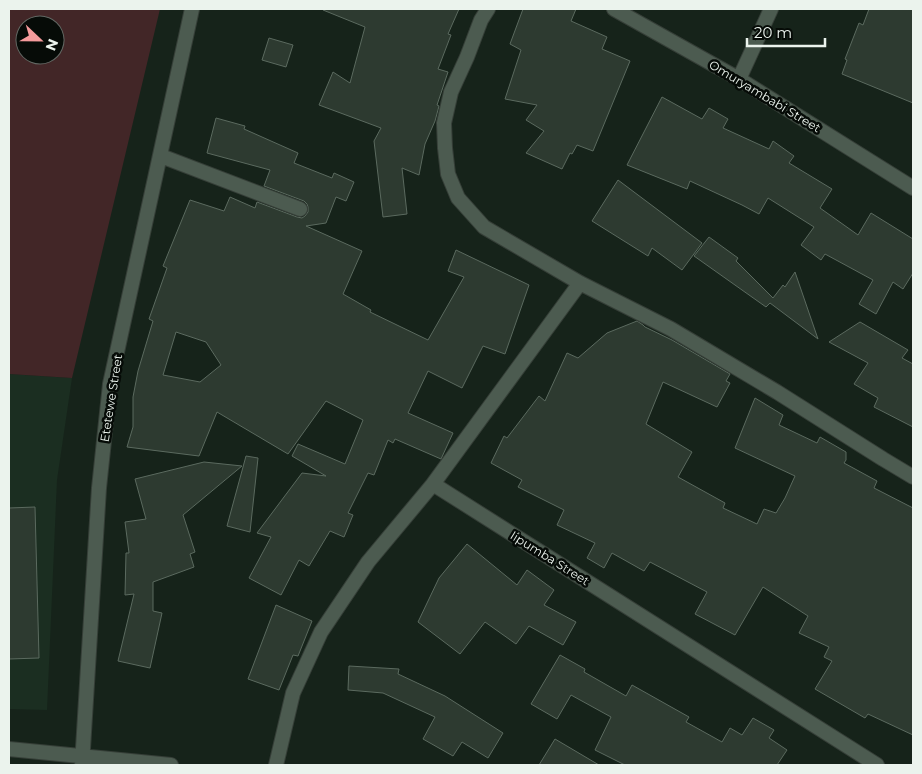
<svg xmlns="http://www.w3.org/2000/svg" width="922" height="774" font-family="Montserrat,sans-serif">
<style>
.built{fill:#1b2e21}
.green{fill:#422627;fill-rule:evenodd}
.building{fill:#2d3a30;stroke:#5b6a5f;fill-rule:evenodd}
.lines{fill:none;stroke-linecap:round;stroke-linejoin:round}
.minor-casing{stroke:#363f38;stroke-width:16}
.minor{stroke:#4c5b50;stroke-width:14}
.labels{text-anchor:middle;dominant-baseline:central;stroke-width:5;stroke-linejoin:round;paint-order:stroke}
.street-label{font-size:12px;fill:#ebf3ed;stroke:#060b07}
</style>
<rect width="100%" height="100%" fill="#16231a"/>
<!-- built -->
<path class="built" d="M9,374L72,378L57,480L47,710L9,709Z"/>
<!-- green -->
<path class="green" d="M9,9H160L72,378L9,374ZM25,25H55V55H25Z"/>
<!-- building -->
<path class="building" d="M323,9H459L448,34L451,35L438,69L448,72L437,105L439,106L435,121L425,144L419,175L402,168L407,214L383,217L374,141L381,128L319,105L333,72L350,83L365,27L323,10Z
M523,9H576L571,21L607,37L602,49L630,61L593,151L577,145L572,154L570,153L562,169L526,153L544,131L526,120L537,105L505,99L521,50L510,44Z
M869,9H913V103L842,74L847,60L845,59L859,23L863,25Z
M269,38L293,45L286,67L262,60Z
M662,97L702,119L709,108L728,119L723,128L769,149L773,141L794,156L789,163L832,189L820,208L858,235L871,213L913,239V273L903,289L893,282L876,314L859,304L873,280L825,254L821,260L801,245L814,227L768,198L759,214L742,205L690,181L687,189L627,165Z
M216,118L245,126L244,129L298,153L294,163L332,178L334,173L354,182L346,201L336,197L326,223L306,226L362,251L343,294L371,310L370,312L428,340L464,277L448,271L456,250L529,285L505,354L483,346L462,388L428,371L408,413L453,433L441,459L395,439L393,443L388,440L374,475L368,473L348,513L353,515L344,537L330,531L309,566L299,560L281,595L249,578L271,537L257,533L302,473L326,476L292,456L298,444L345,464L363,420L326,401L288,454L217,412L199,456L127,447L133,427V397L138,371L153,321L149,319L167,268L163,266L190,200L224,211L230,197L255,208L257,202L297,217L302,218L305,216L308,212V207L307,204L304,201L264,186L270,170L207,153ZM176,332L206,342L221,365L200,382L163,375Z
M618,180L702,243L682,270L652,248L648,256L592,221Z
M709,237L738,258L736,261L773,298L783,285L785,287L795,272L818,339L770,303L766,307L694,256Z
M637,321L643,325L645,327L672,340L730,374L726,381L730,383L717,407L663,382L646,424L692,452L678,477L725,503L723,508L757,524L764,509L776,513L785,498L795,476L735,448L755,398L783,415L779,425L817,443L820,437L846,452V460L844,463L877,481L874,488L913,508V735L868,714L865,718L815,689L832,661L824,657L829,647L799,633L808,616L763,587L735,635L695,614L707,592L650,562L644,571L612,553L604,568L587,558L595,543L557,525L564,510L518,487L522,480L491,463L504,436L507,438L539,396L545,401L567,353L578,358L607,333Z
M860,322L908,350L902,358L913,364V427L874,407L878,398L854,384L868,363L829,342Z
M246,456L258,458L250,532L227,526Z
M204,462L242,466L183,515L195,552L190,554L194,567L153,582V611L162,613L150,668L118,661L134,594L125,595L126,553H129L125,522L146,519L135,479Z
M35,507L39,658L9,659V508Z
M467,544L517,585L527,570L554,590L544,605L576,622L563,645L529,626L516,644L485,622L460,654L418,622L439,578Z
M276,605L312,621L298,656L293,655L279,690L248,679Z
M560,655L585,669L584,672L626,696L632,685L689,717L686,722L722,742L730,728L742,735L753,718L774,730L769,738L787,750L777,765H625L595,750L611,717L571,695L557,719L531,704Z
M349,666L399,669L398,674L445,696L503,733L488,758L462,742L453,756L423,739L435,717L383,693L348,690Z
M555,739L599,765H539Z"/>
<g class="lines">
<defs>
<path id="minor" d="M488,9L481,20L467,57L451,92L444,123L445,148L448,174L458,198L484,227L580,283L671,329L777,392L883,459L913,477
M614,9L739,79L913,188
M739,79L771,9
M161,156L300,209
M580,283L433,484L877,765
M9,749L171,765
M82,765L99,488L110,384L192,9
M276,765L293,693L321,632L368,562L433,484"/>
</defs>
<!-- minor casing -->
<use href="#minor" class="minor-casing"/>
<!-- minor -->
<use href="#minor" class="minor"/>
</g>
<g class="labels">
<!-- street labels -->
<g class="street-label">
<text transform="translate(765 96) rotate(31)">Omuryambabi Street</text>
<text transform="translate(111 398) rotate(-81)">Etetewe Street</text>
<text transform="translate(550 558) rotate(32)">Iipumba Street</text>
</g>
</g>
<!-- border -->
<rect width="922" height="774" fill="none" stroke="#ebf3ed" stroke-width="20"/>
<!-- north arrow -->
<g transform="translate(40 40) rotate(112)"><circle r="24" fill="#060b07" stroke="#626863"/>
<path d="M0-4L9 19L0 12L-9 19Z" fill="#f59b9c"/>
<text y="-8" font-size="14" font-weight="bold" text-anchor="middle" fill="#ebf3ed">N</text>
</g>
<!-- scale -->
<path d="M747 38v8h78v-8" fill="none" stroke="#ebf3ed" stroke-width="2.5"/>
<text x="754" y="38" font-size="15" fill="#ebf3ed" stroke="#060b07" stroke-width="4" paint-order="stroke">20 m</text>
</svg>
